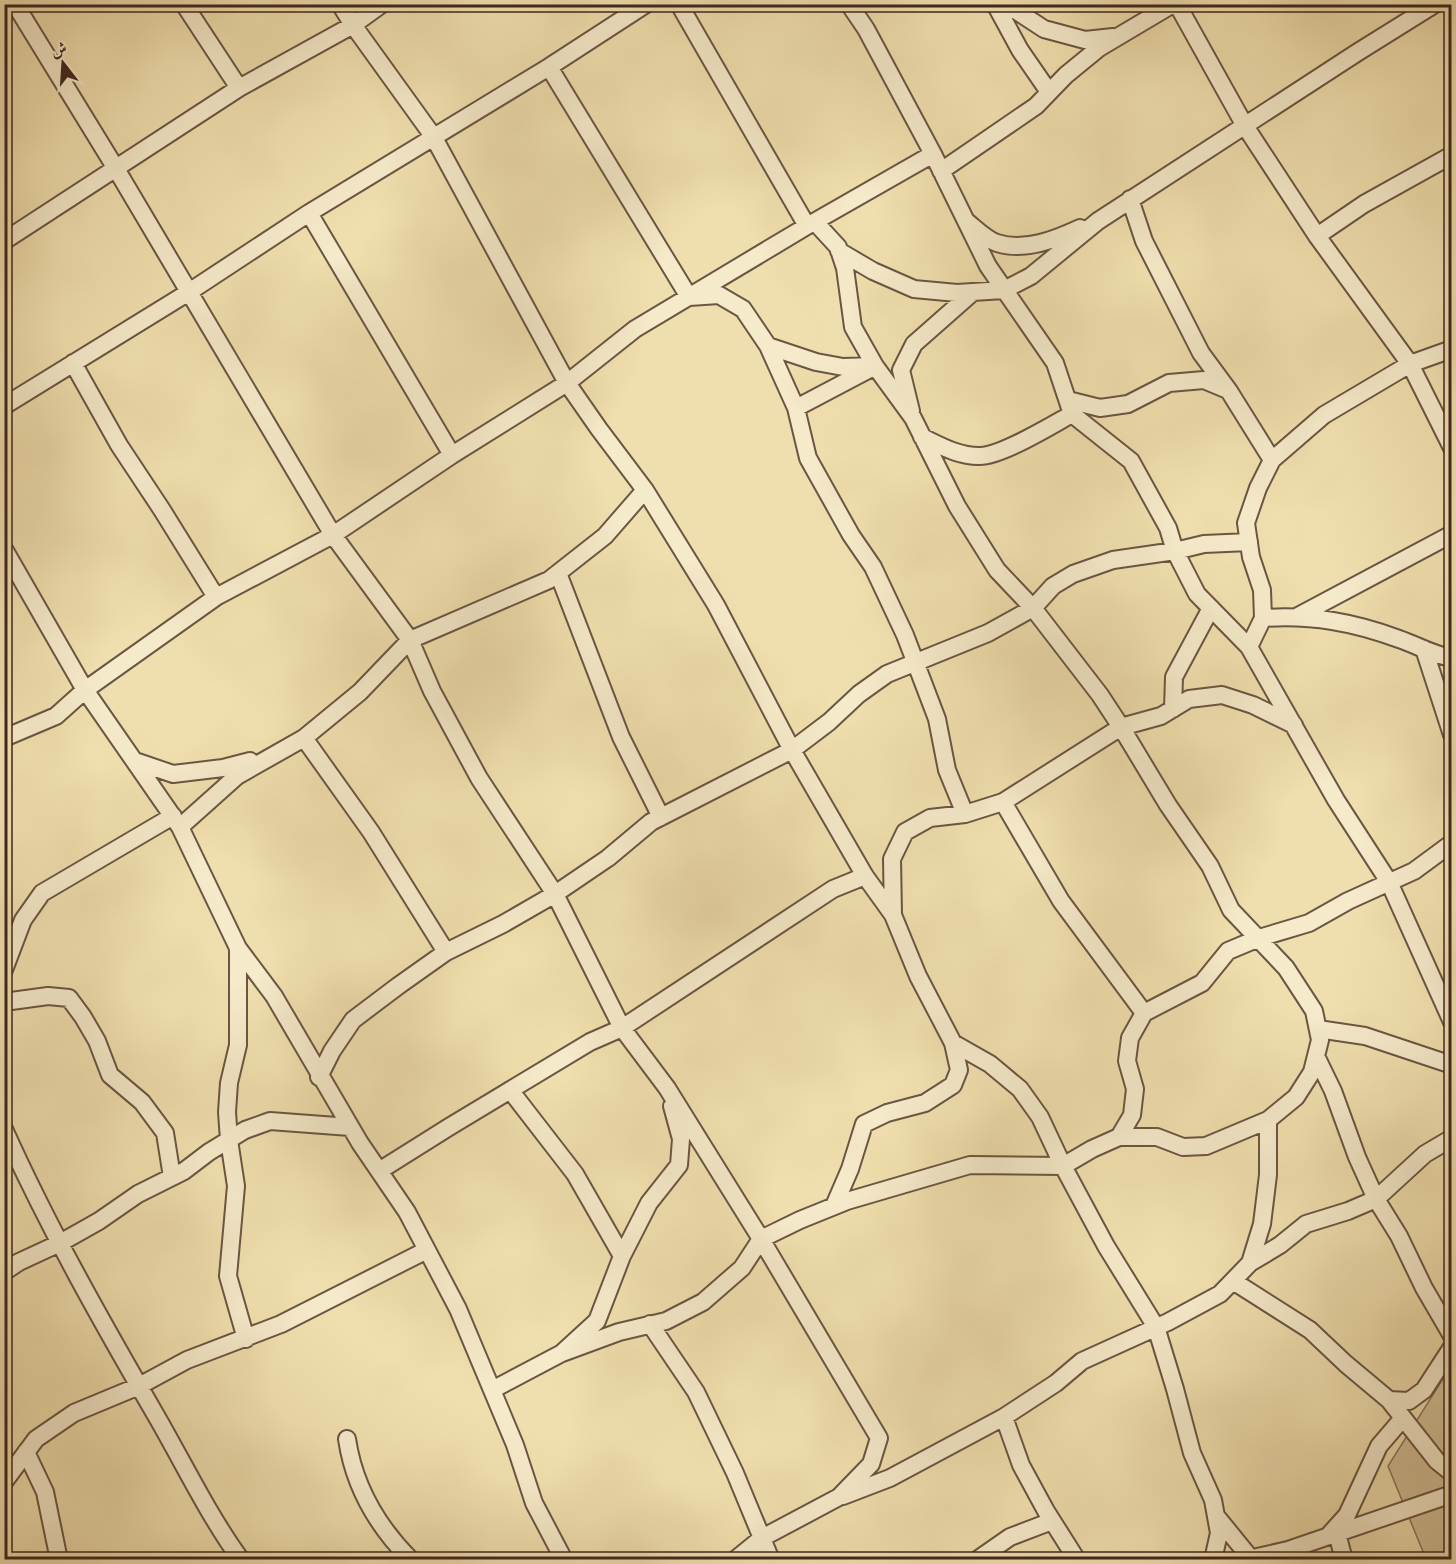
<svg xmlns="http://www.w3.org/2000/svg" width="1456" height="1564" font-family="Cardo,Amiri,serif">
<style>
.green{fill:#d2c096;stroke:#88745a;stroke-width:1.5}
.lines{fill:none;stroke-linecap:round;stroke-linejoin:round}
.minor-casing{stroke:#6b5543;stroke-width:20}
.minor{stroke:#f5eaca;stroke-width:16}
</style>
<rect width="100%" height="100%" fill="#f0dfae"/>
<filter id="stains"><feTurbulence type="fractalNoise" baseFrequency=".00333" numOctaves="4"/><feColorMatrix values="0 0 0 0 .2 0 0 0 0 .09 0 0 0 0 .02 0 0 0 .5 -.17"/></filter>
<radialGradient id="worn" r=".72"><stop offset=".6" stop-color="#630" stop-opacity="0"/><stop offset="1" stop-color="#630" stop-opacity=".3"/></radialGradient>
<!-- green -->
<path class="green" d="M1451,1366V1559H1426L1388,1466Z"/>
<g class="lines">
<defs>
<path id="minor" d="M15,4L115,167L333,535L410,640L432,691L479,778L555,894L622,1028L667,1088L761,1239L879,1438L871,1464L839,1497L762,1538L735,1560
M184,4L239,88
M340,4L353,25L433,136L567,383L599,429L645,490L716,605L792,750L865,876L893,915L918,976L953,1043L990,1064L1020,1089L1040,1117L1063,1166L1106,1246L1156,1327L1175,1389L1192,1453L1213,1500L1219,1533L1213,1560
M679,4L807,226
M849,4L866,29L933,154
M995,4L1020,50L1049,92
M1006,4L1044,29L1085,40L1113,37
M1177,4L1245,126L1317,236L1410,364L1452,448
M549,67L689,297L719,295L743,309L768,346L796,408L808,458L851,535L873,567L905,635L937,719L947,770L965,814
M941,171L1036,106L1066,75L1099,48L1173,4
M1130,199L1144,241L1201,353L1229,391L1272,460
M309,213L452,455
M966,221C975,228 987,240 997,243C1025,252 1056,239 1080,228
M815,222L838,247L845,268L853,327L875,366L913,418L957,506L997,570L1033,608L1100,695L1121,727L1168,805L1210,866L1231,910L1286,968L1314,1011L1320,1040L1312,1072L1296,1097L1268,1120L1206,1146L1183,1147L1157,1137H1119
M1317,236L1364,204L1452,155
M4,241L239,88L353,25L382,4
M839,251L873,271L914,289L957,293L1004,290L1031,276L1098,221L1358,52L1435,4
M768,346L816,362L843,367L875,366
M73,363L119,445L162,510L216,597
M1068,400L1100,408L1128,404L1169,383L1204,380L1228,390
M4,406L189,292L309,213L549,67L646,4
M796,408L870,369
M911,411L901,370L914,344L973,292
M922,437C941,446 958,456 979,456C1000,457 1052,425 1072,414
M4,549L85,690L180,827L238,948L274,996L360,1143L407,1212L458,1309L515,1445L534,1503L564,1560
M558,573L621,737L661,817
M1298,616L1452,534
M1263,618C1313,615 1353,622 1399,639C1417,645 1433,655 1452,658
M1249,647L1263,618L1262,590L1251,557L1246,523L1258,488L1272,460L1324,415L1410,364L1452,349
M1424,649L1452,735
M1173,709L1174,677L1211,608
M4,738L56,716L85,690L216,597L333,535L452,455L567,383L635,329L807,226L933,154L988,266L1055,363L1072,414L1131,461L1168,528L1175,551L1197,594L1249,647L1336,800L1389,882L1452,1022
M304,738L371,832L446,952
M135,761L173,774L223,768L250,761
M1003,802L1061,901L1144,1013
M180,827L237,776L304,738L360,692L410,640L549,580L605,536L645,490
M893,915L892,859L905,832L930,818L965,814L1003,802L1121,727L1161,716L1189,699L1222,695L1253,705L1294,725
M238,948V1045L229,1083L227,1112L229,1140L236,1186L228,1276L246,1339
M4,970L23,920L42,893L173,816
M4,1002L48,996L69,998L83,1017L97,1041L110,1075L142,1102L165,1133L172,1177
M1318,1029L1365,1036L1452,1065
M1316,1056L1333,1091L1357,1157L1376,1199L1399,1236L1424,1288L1452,1336
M319,1077L332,1051L353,1020L398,986L446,952L503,924L555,894L608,858L651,822L792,750L829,722L859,694L887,674L988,633L1033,608L1053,586L1073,574L1113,560L1175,551L1204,544L1249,542
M510,1090L575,1174L622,1256
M4,1129C49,1229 103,1324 158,1419C185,1466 209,1516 241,1560
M379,1171L449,1127L590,1042L622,1028L833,889L865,876
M834,1206L850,1169L864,1124L887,1113L925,1103L953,1085L959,1070L953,1043
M1250,1263L1280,1245L1306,1224L1348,1211L1376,1199L1425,1154L1452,1138
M4,1272L19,1262L60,1243L99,1221L138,1194L184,1171L209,1152L245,1130L270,1121L350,1127
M1233,1281L1310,1330L1346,1364L1389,1400L1437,1461L1452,1473
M650,1324L696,1392L735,1473L771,1560
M562,1353L619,1332L666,1321L703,1302L742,1268L761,1239L800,1220L847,1201L970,1165L1063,1166L1092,1149L1119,1137L1132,1115L1135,1089L1127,1061L1130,1038L1144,1013L1202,983L1228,951L1259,938L1309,923L1348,901L1414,871L1452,843
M492,1390L562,1353L597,1321L622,1256L649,1203L679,1165L681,1139L672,1106
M1389,1400L1409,1401L1424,1390L1452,1347
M1004,1417L1021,1465L1046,1511L1077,1560
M347,1439C354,1486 377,1526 411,1560
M26,1452L45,1492L59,1560
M4,1482L36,1439L74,1413L139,1386L187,1360L281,1324L427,1250
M843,1496L890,1478L1004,1417L1056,1383L1082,1361L1168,1322L1220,1294L1250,1263L1262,1224L1268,1175V1120
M1217,1517L1252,1560
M1337,1533L1344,1560
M1329,1535L1347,1515L1379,1446L1403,1418
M977,1560L1010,1537L1052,1521
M1244,1560L1288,1550L1452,1494"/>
</defs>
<!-- minor casing -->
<use href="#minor" class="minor-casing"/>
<!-- minor -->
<use href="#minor" class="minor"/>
</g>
<!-- margin -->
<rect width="1456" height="1564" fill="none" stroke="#f0dfae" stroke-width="24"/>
<rect x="6" y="6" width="1444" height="1552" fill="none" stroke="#3f271f" stroke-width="3"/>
<rect x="12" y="12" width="1432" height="1540" fill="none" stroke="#3f271f" stroke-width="1.5"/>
<!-- north arrow -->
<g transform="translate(63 63) rotate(343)" stroke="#f5eaca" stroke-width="4.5" paint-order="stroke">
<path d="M0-4.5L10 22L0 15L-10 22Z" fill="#3f271f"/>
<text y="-9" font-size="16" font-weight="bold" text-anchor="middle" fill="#3f271f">ش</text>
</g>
<rect width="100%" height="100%" filter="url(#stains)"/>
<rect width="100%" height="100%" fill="url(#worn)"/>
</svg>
